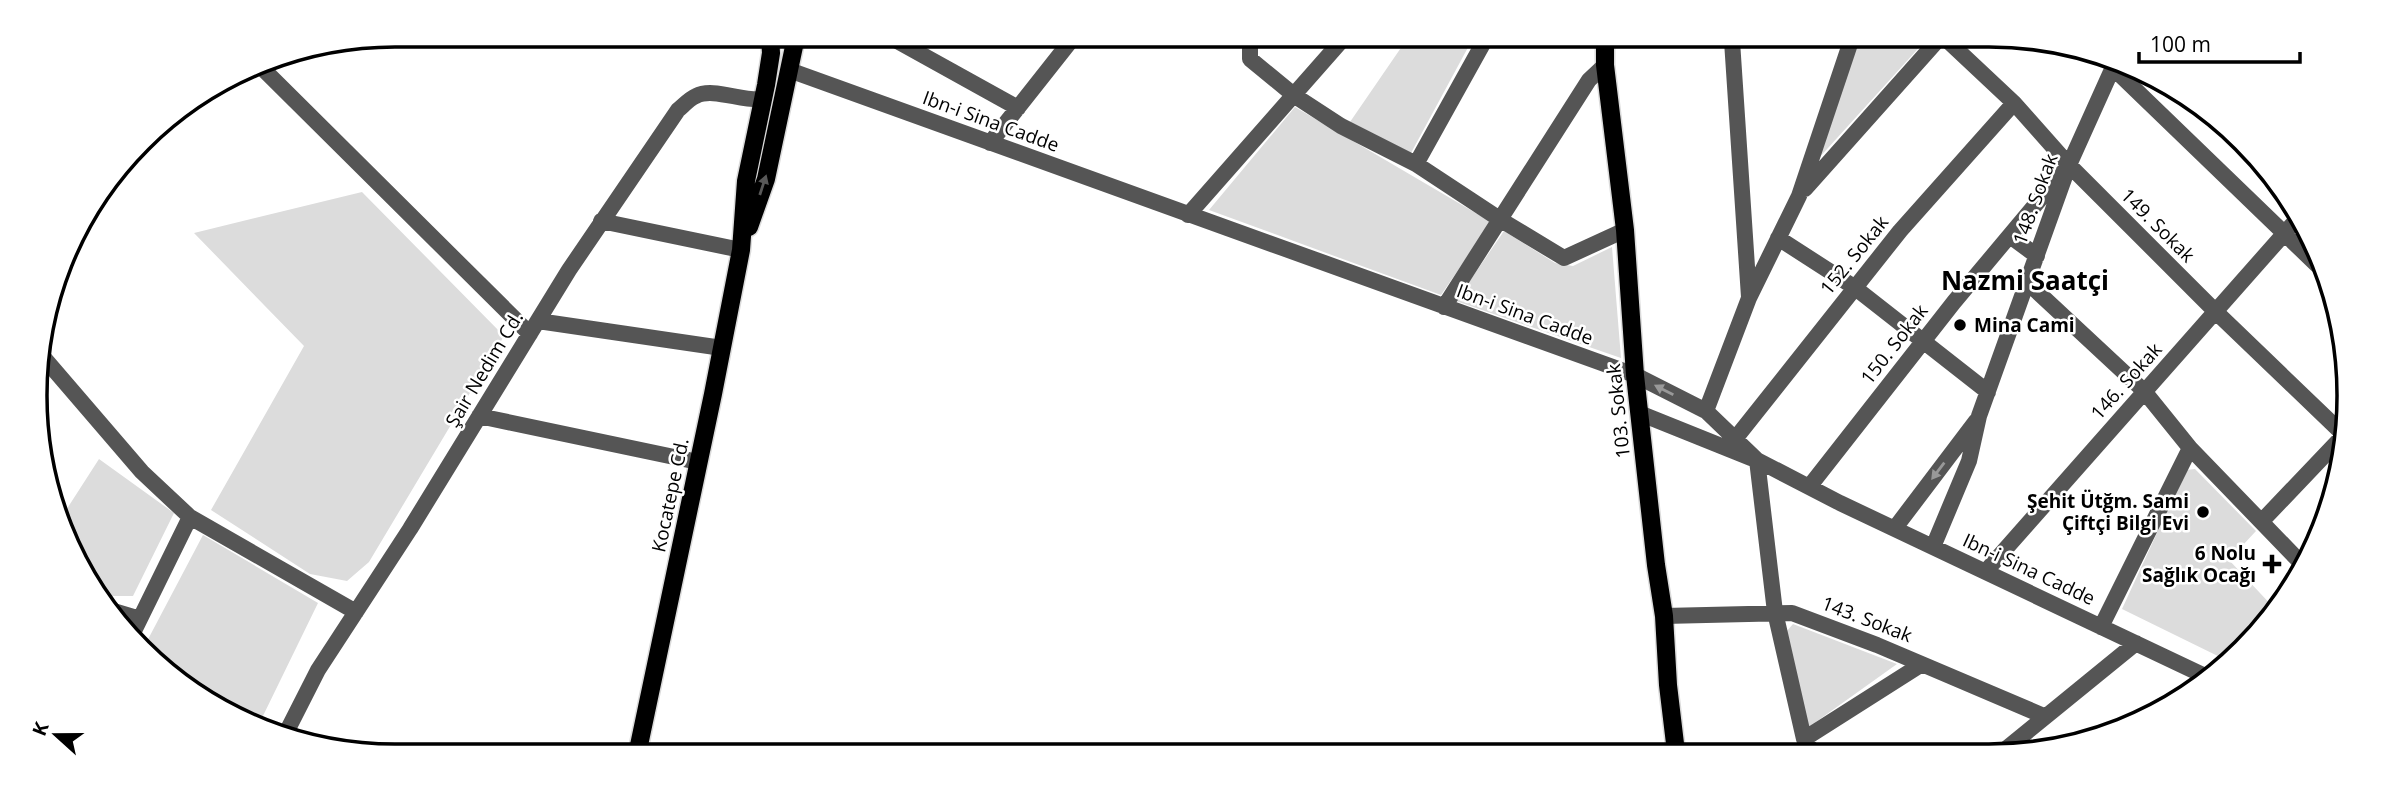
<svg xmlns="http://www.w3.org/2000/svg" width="2384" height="791" font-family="'Open Sans',sans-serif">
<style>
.green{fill:#dcdcdc}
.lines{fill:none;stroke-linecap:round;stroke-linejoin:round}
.major-casing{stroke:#dbdbdb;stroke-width:21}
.minor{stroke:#555;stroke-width:16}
.major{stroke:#000;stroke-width:18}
.oneway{fill:#595959}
.oneway2{fill:#999}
.poi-dot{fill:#000;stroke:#fff;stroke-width:2.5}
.labels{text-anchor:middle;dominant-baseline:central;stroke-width:5;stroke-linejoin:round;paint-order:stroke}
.street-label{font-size:19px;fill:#000;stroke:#fff}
.poi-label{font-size:19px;font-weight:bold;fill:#000;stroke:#fff;text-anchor:end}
.district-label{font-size:26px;font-weight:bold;fill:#000;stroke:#fff}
.rim{fill:none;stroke:#000;stroke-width:3.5}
</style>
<rect width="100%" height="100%" fill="#fff"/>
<!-- green -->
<path class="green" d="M1407,39L1472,40L1411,153L1350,122Z
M1858,41H1925L1818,159Z
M1295,107L1491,222L1441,295L1209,210Z
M362,192L504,336L369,562L347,581L310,574L211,510L304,346L194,233Z
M1504,231L1555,263L1573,266L1612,247L1621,358L1456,301Z
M99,459L174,513L133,596H96L61,518Z
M2195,469L2256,531L2229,560L2275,609L2243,651L2228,661L2122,609L2186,470Z
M203,535L318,603L260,722L195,695L145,645Z
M1793,624L1897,664L1806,729L1786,632Z"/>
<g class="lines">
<defs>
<path id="major" d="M1605,40V65L1625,230L1635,375L1656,565L1664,616L1668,685L1676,752
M749,227L766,179L796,37
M638,750L713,394L741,250L746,181L766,85L771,53L770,37"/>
</defs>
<!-- major casing -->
<use href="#major" class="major-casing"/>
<!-- minor -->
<path class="minor" d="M890,37L1018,108
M1250,39V59L1295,96L1341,126L1416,164L1501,220L1564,258L1625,230
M1732,41L1749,297
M1949,42L2014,103L2069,165L2216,312L2342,433
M257,63L530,334
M2113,68L2317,265
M789,70L1635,375L1706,411L1757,460L1840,503L2207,677
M990,143L1073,38
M1416,164L1485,40
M1805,189L1937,41
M1188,215L1343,39
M601,221L741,250
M2010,236L2037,256
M1778,238L1854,287L1988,392
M2028,283L2144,391L2190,448L2304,566
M1444,307L1589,80L1605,65
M538,321L722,348
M38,351L142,472L190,517L133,633
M1706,411L1749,298L1799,196L1851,41
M1639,413L1751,458
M479,416L698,462
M1735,439L1900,231L2014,103
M1757,460L1775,612L1804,739L1813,752
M1809,487L1954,302L2062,173
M190,517L356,612
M2262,521L2342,437
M1895,528L1976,421
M1933,547L1969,461L1979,416L2069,165L2114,65
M1986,571L2298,218
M110,610L140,619
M1664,616L1792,613L1877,645L2044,716
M2101,627L2190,448
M286,733L318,670L410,529L569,270L678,110C683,106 689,99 696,96C713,87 743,102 763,99
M1804,739L1922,664
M2001,753L2136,643"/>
<!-- major -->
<use href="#major" class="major"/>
</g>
<!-- one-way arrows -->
<defs><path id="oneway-solid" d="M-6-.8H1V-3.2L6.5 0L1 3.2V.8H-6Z" transform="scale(1.75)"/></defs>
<use class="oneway" href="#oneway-solid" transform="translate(763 185) rotate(-72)"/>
<g class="oneway2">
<use href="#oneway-solid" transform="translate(1664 390) rotate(-153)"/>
<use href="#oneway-solid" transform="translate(1938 471) rotate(127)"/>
</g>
<!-- markers -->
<g class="poi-dot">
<circle cx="1960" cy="325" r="7"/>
<circle cx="2203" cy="512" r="7"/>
<path d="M2268.5 553.5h7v7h7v7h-7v7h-7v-7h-7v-7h7z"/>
</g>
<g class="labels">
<!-- street labels -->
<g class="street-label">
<text transform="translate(991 121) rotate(20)">Ibn-i Sina Cadde</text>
<text transform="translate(2035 199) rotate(-70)">148. Sokak</text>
<text transform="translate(2158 225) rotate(45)">149. Sokak</text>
<text transform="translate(1854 255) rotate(-51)">152. Sokak</text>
<text transform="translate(1525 314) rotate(20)">Ibn-i Sina Cadde</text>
<text transform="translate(1894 344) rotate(-52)">150. Sokak</text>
<text transform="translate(484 369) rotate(-59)">Şair Nedim Cd.</text>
<text transform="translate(2126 381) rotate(-48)">146. Sokak</text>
<text transform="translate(1618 411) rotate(-96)">103. Sokak</text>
<text transform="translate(670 495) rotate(-78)">Kocatepe Cd.</text>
<text transform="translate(2029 569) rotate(25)">Ibn-i Sina Cadde</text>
<text transform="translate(1867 619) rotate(21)">143. Sokak</text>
</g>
<!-- poi labels -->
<g class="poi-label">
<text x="1974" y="325" text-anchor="start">Mina Cami</text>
<text x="2189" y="501">Şehit Ütğm. Sami<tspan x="2189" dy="22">Çiftçi Bilgi Evi</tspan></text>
<text x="2256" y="553">6 Nolu<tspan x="2256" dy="22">Sağlık Ocağı</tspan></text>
</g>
<!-- district labels -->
<g class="district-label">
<text x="2025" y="280">Nazmi Saatçi</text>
</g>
</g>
<!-- crop -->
<path d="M0 0H2384V791H0ZM395 47H1989A348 348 0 0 1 2337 395V396A348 348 0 0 1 1989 744H395A348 348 0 0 1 47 396V395A348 348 0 0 1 395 47Z" fill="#fff" fill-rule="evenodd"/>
<path class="rim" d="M395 47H1989A348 348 0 0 1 2337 395V396A348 348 0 0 1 1989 744H395A348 348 0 0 1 47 396V395A348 348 0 0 1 395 47Z"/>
<!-- north arrow -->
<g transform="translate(56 735) rotate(291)" stroke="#ffffff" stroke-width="5" paint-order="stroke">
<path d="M0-5L12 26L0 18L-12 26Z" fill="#000000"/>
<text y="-10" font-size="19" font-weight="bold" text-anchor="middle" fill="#000000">K</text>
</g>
<!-- scale -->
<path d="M2139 52v10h161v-10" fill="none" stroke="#000000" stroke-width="3.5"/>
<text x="2150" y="52" font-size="21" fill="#000000" stroke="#ffffff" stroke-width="5" paint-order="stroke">100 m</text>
</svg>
